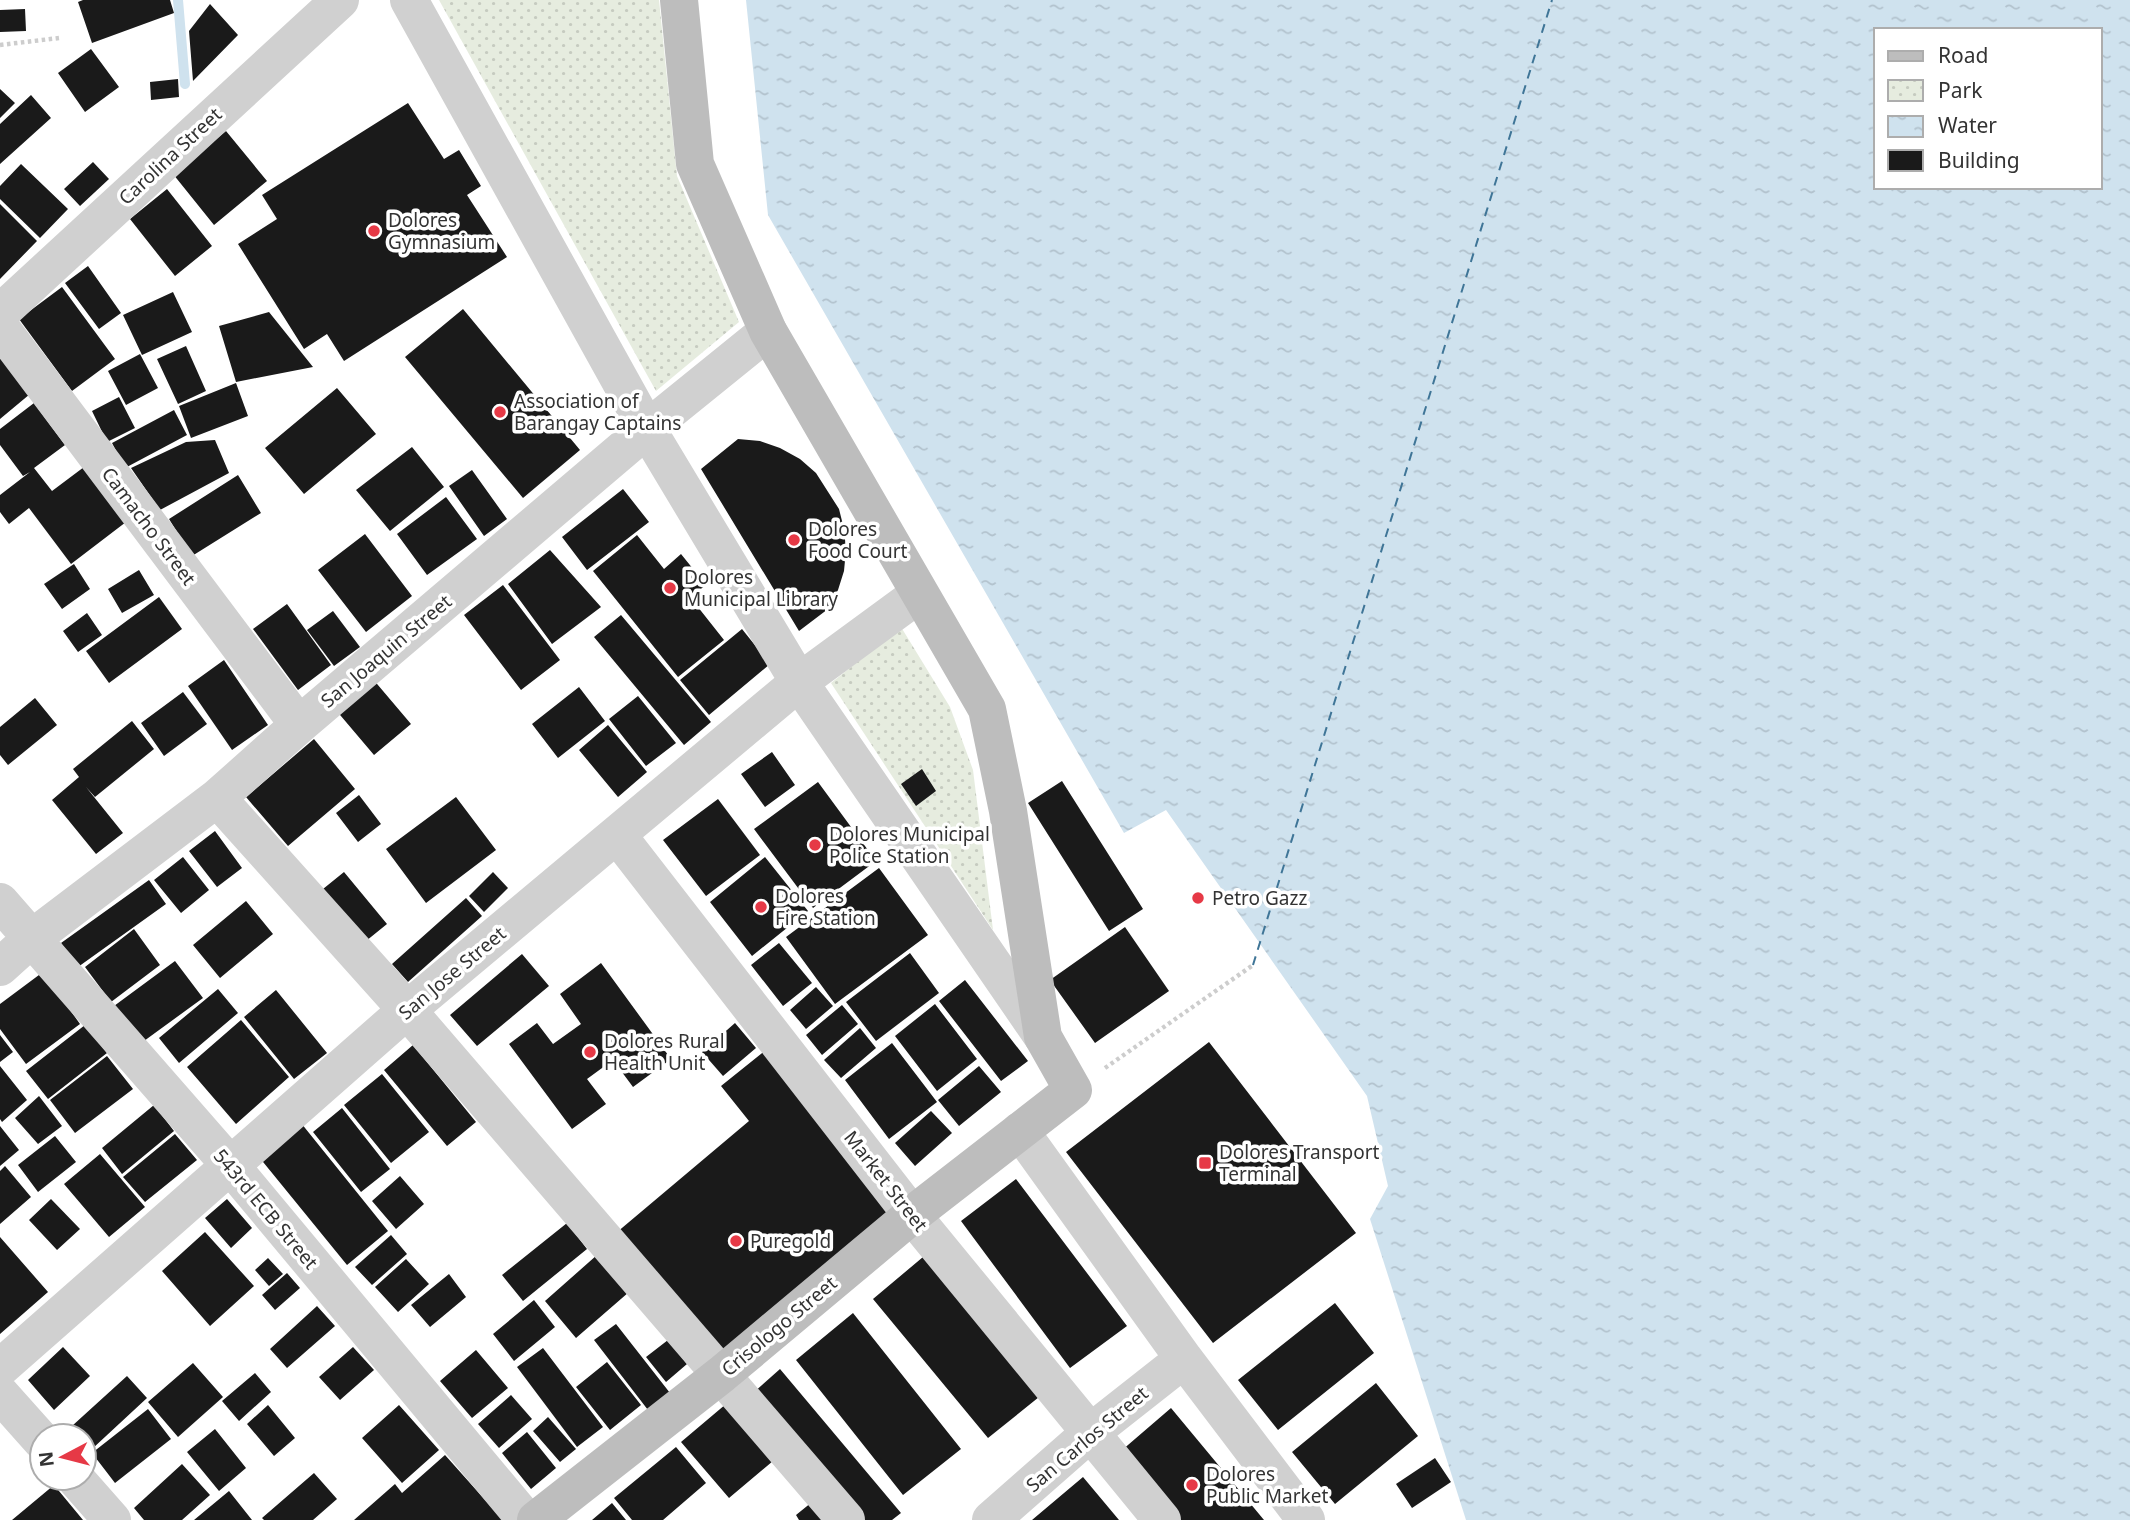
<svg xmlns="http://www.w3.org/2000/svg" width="2130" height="1520" font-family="'Noto Sans',sans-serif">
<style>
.park{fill:url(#park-dots)}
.water{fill:url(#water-ripples);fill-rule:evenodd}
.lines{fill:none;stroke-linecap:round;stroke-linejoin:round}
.stream{stroke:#cfe2ee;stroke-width:10}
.ferry{stroke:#3f7597;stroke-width:2;stroke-dasharray:9 7;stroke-linecap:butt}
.building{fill:#1a1a1a}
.path{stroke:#cdcdcd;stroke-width:4.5;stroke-dasharray:3.5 3.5;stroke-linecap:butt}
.street{stroke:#d0d0d0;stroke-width:38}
.secondary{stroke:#bdbdbd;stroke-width:38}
.poi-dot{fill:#e63946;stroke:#fff;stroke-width:2.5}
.labels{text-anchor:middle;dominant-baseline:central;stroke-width:7;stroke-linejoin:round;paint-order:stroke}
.street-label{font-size:19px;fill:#333;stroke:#fff}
.poi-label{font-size:19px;fill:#333;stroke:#fff;text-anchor:start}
</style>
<defs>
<pattern id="park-dots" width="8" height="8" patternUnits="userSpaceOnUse" patternTransform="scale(1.75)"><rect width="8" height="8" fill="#e6ecdf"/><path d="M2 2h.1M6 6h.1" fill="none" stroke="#c6cbc0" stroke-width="1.8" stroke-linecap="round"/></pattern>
<pattern id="water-ripples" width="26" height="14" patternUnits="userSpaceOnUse" patternTransform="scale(1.75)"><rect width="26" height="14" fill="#cfe2ee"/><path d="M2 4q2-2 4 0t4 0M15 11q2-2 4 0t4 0" fill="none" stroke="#b2c2cd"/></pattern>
</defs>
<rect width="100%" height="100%" fill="#fff"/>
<!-- park -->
<path class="park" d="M439,0H659L677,176L739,322L656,391Z
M901,627L950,707L973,770L993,930L831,683Z"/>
<!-- water -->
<path class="water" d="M746,0H2130V1520H1466L1370,1219L1388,1186L1367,1096L1166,810L1124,833L768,215ZM1876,30H2100V187H1876Z"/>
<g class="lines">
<!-- stream -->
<path class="stream" d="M178,0L185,84"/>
<!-- ferry -->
<path class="ferry" d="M1253,965L1552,0"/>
</g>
<!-- building -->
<path class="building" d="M83,0H170L174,13L92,43L78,2Z
M210,4L238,35L193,81L189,31Z
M25,9L26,31L0,32V10Z
M91,49L119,87L85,112L58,73Z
M178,79L179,97L151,100L150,82Z
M0,89L15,103L0,118Z
M31,95L51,118L0,164V124Z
M408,103L444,159L459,150L481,186L467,195L507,257L344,361L327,334L304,349L238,244L277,219L262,195Z
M226,131L267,181L214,225L173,174Z
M93,162L109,179L80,206L64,189Z
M21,164L68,209L40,238L0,199V186Z
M167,189L212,246L175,276L130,219Z
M0,204L37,241L0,279Z
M88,266L121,313L99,329L65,283Z
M62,287L115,359L72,391L19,319Z
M173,292L192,332L142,355L123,315Z
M463,309L580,450L523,498L405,357Z
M269,312L313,367L236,382L219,326Z
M186,346L206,391L178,404L157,359Z
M140,354L158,388L126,405L108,371Z
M0,356L30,394L0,419Z
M236,383L248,416L191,438L179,406Z
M337,388L376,434L304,494L265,448Z
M119,397L135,428L107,442L92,411Z
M34,403L65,445L34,468L52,491L84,467L126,522L71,564L29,508L9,524L0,512V495L30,472L23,476L0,445V429Z
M174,410L187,435L125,468L112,443Z
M738,439L760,441L780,448L800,459L816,473L839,509L844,529L846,550L844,571L838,590L828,609L799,631L701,469Z
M215,440L229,473L160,510L131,468L186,442Z
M412,447L444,487L390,531L356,490Z
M472,470L507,519L484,536L449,486Z
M238,475L261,513L192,556L169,519Z
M623,489L649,522L587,570L562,537Z
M446,497L477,539L427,575L397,534Z
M365,534L412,596L366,632L318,570Z
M637,535L664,569L681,554L706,585L690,597L724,640L678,677L593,571Z
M550,550L601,607L552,644L508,584Z
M74,564L90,589L62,609L44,584Z
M139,570L154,595L122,613L108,589Z
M503,585L560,660L521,690L464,615Z
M159,597L182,629L109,683L86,651Z
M287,604L331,665L298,690L253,629Z
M333,611L360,647L334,666L307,630Z
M87,613L102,635L78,652L63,631Z
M621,615L711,722L684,745L594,637Z
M742,629L770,664L709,715L680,680Z
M224,660L268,725L232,750L188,686Z
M372,678L411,724L374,755L335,709Z
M579,687L605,721L558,758L532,724Z
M183,692L207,724L164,756L141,723Z
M638,696L676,743L646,766L609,719Z
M35,698L57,725L8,765L0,755V727Z
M132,721L154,749L95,797L86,787L123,833L96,854L52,800L79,777L73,769Z
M608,725L647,772L618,797L579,750Z
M314,739L355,789L288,846L246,797Z
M772,752L795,785L765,807L741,774Z
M922,769L936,791L916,806L901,784Z
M1062,781L1143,909L1109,931L1028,803Z
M818,782L876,861L813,908L754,829Z
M359,795L381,824L358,842L336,813Z
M456,797L496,850L426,903L386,849Z
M718,799L760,855L706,896L663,840Z
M215,831L242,868L217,887L189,851Z
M183,857L209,890L181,913L154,880Z
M765,857L808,911L752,956L710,902Z
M879,868L928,935L835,1004L786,937Z
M344,872L387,924L366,941L323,889Z
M493,872L508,888L484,912L469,896Z
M149,880L166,904L78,967L61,943Z
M466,898L482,916L408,982L392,964Z
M246,901L273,934L220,978L193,945Z
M1125,927L1169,991L1095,1043L1050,980Z
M134,929L160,965L111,1002L85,967Z
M779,943L812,983L783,1006L751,965Z
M910,953L939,993L876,1041L846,1002Z
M522,954L549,986L477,1046L450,1015Z
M175,961L203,998L144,1041L114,1006Z
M601,963L671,1059L633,1087L613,1060L587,1079L606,1104L572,1129L509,1044L537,1023L553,1044L581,1024L560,994Z
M43,972L80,1024L26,1064L0,1029V1004Z
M965,980L1028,1061L1001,1081L939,1001Z
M816,987L833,1006L806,1029L790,1010Z
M218,989L238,1013L179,1063L159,1038Z
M276,990L327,1053L294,1079L244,1017Z
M935,1004L977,1059L937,1091L895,1036Z
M842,1005L858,1024L822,1055L806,1035Z
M241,1020L289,1077L236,1124L187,1067Z
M735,1023L756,1048L723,1076L702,1052Z
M85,1025L107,1053L48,1099L26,1071Z
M860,1028L876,1048L841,1078L824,1060Z
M0,1035L13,1052L0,1062Z
M1209,1042L1356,1233L1213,1343L1066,1152Z
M892,1043L937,1102L889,1139L845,1080Z
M413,1045L476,1122L447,1146L384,1070Z
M766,1050L899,1213L723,1360L616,1233L749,1121L721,1086Z
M107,1056L133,1089L75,1133L50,1100Z
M0,1066L27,1100L2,1122L0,1119Z
M979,1066L1001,1092L959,1126L938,1100Z
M382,1074L429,1132L391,1163L344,1105Z
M39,1096L62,1126L38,1144L15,1118Z
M154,1105L174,1131L122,1174L102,1148Z
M342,1108L390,1169L361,1192L313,1132Z
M931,1111L952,1133L915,1166L895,1143Z
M301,1123L388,1231L347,1265L259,1157Z
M0,1126L19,1150L0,1166Z
M175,1134L197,1160L145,1202L123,1177Z
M55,1136L76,1162L38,1192L18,1165Z
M100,1154L145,1207L109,1237L64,1184Z
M5,1166L31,1197L0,1224V1171Z
M400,1176L424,1204L396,1229L372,1201Z
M1016,1179L1127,1326L1070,1368L961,1221Z
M51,1199L80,1229L57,1250L29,1220Z
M227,1199L252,1228L231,1248L205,1218Z
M567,1223L587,1249L523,1301L502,1275Z
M205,1232L254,1286L210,1326L162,1271Z
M391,1235L407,1254L372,1285L355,1267Z
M0,1237L48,1292L0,1334Z
M597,1255L629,1292L576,1338L545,1301Z
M923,1257L1039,1397L988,1438L873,1299Z
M268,1258L283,1274L269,1286L255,1270Z
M406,1259L429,1284L398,1312L375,1287Z
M287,1273L300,1288L275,1310L262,1295Z
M449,1274L466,1297L430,1327L411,1305Z
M534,1300L555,1327L514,1361L493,1334Z
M1335,1303L1374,1353L1278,1430L1238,1380Z
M317,1306L335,1326L287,1368L270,1349Z
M853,1313L961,1449L903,1495L796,1360Z
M616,1324L670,1393L648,1410L594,1340Z
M668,1340L687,1364L666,1382L646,1357Z
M63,1347L90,1376L54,1410L28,1380Z
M353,1347L374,1370L340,1400L319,1377Z
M543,1348L603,1427L577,1447L517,1367Z
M476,1350L508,1388L472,1418L440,1381Z
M607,1362L641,1405L610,1430L576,1387Z
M193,1363L223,1397L178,1437L148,1402Z
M780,1369L901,1513L892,1520H860L753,1393Z
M255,1373L271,1392L239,1421L222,1401Z
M127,1376L147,1398L92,1449L84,1440V1436H81L72,1426Z
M1376,1383L1418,1436L1335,1504L1292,1452Z
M511,1395L532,1419L499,1448L478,1424Z
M726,1404L773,1461L729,1498L681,1442Z
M268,1405L295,1438L274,1456L247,1424Z
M399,1405L439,1450L402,1483L362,1438Z
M1171,1408L1264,1520H1178L1121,1451Z
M148,1409L171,1439L115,1483L92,1453Z
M548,1417L576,1449L560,1462L533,1431Z
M215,1429L246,1468L219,1491L187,1452Z
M527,1432L556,1468L531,1489L502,1453Z
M676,1447L706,1483L663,1520H632L614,1498Z
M445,1455L503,1520H354L395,1484L402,1493Z
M1435,1458L1451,1482L1412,1508L1396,1484Z
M182,1464L210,1495L182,1520H144L134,1508Z
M314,1473L337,1499L313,1520H264L262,1518Z
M1083,1477L1119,1520H1032Z
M54,1485L83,1520H12Z
M229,1491L252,1520H194Z
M817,1498L834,1520H799L796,1515Z
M612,1503L626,1520H592Z"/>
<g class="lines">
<!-- path -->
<path class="path" d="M0,45L59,38
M1105,1068L1253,965"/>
<!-- street -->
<path class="street" d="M409,0L647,429L799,682L1043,1037
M0,313L340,0
M0,327L299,725
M217,798L407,1010L846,1520
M618,836L912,1215L1162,1520
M0,902L230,1165L526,1520
M0,967L31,939L217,798L299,725L647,429L768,331
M1020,1131L1184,1359L1306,1520
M0,1368L407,1010L799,682L919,594
M0,1394L42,1441
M75,1478L112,1520
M991,1520L1090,1433L1184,1359"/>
<!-- secondary -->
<path class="secondary" d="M536,1520L722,1374L912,1215L1073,1090L1043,1037L1008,811L987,709L768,331L695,164L679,0"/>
</g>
<!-- markers -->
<g class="poi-dot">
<circle cx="374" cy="231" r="7"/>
<circle cx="500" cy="412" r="7"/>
<circle cx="794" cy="540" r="7"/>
<circle cx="670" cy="588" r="7"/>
<circle cx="815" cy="845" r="7"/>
<circle cx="1198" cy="898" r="7"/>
<circle cx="761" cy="907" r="7"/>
<circle cx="590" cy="1052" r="7"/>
<rect x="1198" y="1156" width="14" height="14" rx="3.5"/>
<circle cx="736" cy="1241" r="7"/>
<circle cx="1192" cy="1485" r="7"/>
</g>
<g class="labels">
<!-- street labels -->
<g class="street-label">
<text transform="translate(170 156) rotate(-43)">Carolina Street</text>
<text transform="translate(149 526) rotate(53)">Camacho Street</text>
<text transform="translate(386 651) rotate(-40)">San Joaquin Street</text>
<text transform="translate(452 973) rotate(-40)">San Jose Street</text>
<text transform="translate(886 1181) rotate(52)">Market Street</text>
<text transform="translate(266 1209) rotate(50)">543rd ECB Street</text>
<text transform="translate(779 1326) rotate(-40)">Crisologo Street</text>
<text transform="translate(1087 1439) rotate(-40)">San Carlos Street</text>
</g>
<!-- poi labels -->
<g class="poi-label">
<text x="388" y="220">Dolores<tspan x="388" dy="22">Gymnasium</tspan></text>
<text x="514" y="401">Association of<tspan x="514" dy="22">Barangay Captains</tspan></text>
<text x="808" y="529">Dolores<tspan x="808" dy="22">Food Court</tspan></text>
<text x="684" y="577">Dolores<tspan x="684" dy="22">Municipal Library</tspan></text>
<text x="829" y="834">Dolores Municipal<tspan x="829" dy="22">Police Station</tspan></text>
<text x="775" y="896">Dolores<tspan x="775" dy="22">Fire Station</tspan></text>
<text x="1212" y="898">Petro Gazz</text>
<text x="604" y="1041">Dolores Rural<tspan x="604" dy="22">Health Unit</tspan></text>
<text x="1219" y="1152">Dolores Transport<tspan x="1219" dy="22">Terminal</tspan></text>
<text x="750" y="1241">Puregold</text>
<text x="1206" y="1474">Dolores<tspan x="1206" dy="22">Public Market</tspan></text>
</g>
</g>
<!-- legend -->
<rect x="1874" y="28" width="228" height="161" fill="#ffffff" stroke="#adadad" stroke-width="2"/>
<rect x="1888" y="51" width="35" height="10" fill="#bdbdbd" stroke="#adadad" stroke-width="2"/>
<text x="1938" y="63" font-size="21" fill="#333333">Road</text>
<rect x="1888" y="80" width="35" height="21" fill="url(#park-dots)" stroke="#adadad" stroke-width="2"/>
<text x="1938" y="98" font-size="21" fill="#333333">Park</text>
<rect x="1888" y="116" width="35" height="21" fill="url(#water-ripples)" stroke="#adadad" stroke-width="2"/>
<text x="1938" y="133" font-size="21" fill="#333333">Water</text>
<rect x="1888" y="150" width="35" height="21" fill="#1a1a1a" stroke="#adadad" stroke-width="2"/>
<text x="1938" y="168" font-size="21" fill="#333333">Building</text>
<!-- north arrow -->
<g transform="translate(63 1457) rotate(263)"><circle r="33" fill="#ffffff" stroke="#adadad" stroke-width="2"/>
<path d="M0-5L12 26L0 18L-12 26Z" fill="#e63946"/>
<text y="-10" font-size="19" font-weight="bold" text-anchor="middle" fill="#333333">N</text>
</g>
</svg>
